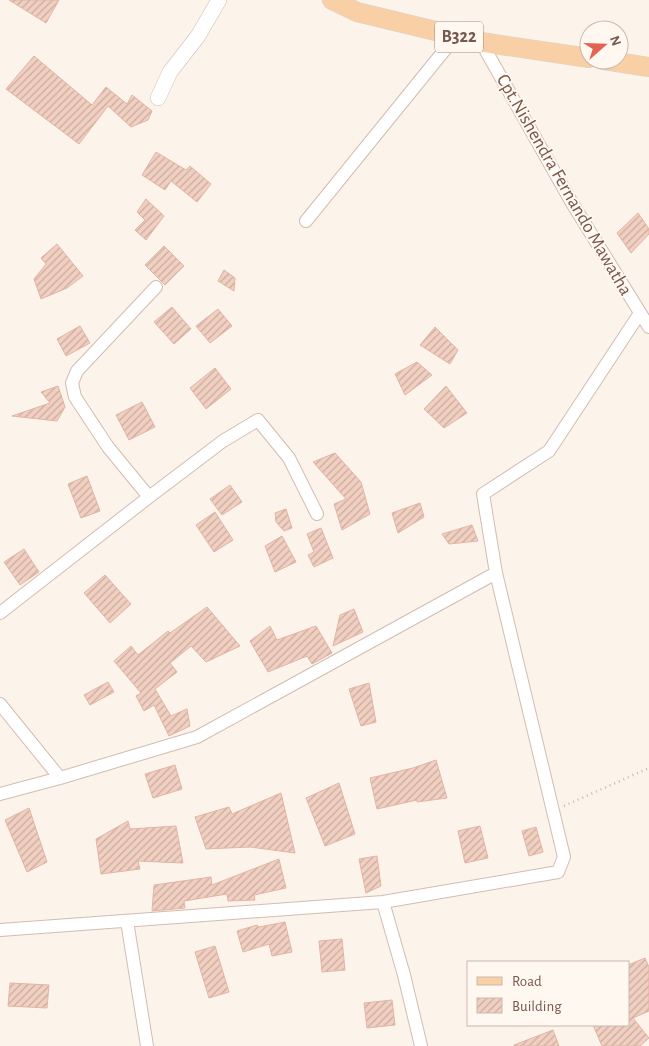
<svg xmlns="http://www.w3.org/2000/svg" width="649" height="1046" font-family="'Alegreya Sans',sans-serif">
<style>
.building{fill:url(#building-hatch);stroke:#e4b4a3}
.lines{fill:none;stroke-linecap:round;stroke-linejoin:round}
.minor-casing{stroke:#d2bcb2;stroke-width:14}
.tertiary-casing{stroke:#d2bcb2;stroke-width:16}
.primary-casing{stroke:#d9d0cd;stroke-width:20}
.path{stroke:#d7b3a5;stroke-width:2.5;stroke-dasharray:1 4;stroke-linecap:butt}
.minor{stroke:#fff;stroke-width:12}
.tertiary{stroke:#fff;stroke-width:15}
.primary{stroke:#f9d0a5;stroke-width:19}
.labels{text-anchor:middle;dominant-baseline:central;stroke-width:4;stroke-linejoin:round;paint-order:stroke}
.shield{fill:#fff8f1;stroke:#a0887e;stroke-width:1}
.shield-label{font-size:18px;font-weight:bold;fill:#78584d}
.street-label{font-size:19px;fill:#78584d;stroke:#fff8f1}
</style>
<defs>
<pattern id="building-hatch" width="6" height="6" patternUnits="userSpaceOnUse" patternTransform="scale(1.25)"><rect width="6" height="6" fill="#f1d0c2"/><path d="M-1 1l2-2M0 6l6-6M5 7l2-2" fill="none" stroke="#c8aca0"/></pattern>
</defs>
<rect width="100%" height="100%" fill="#fcf3ea"/>
<!-- building -->
<path class="building" d="M9,0H59L46,23Z
M34,56L92,105L106,87L127,104L132,95L152,111L148,120L131,127L108,106L79,144L6,89Z
M156,152L186,170L190,166L211,184L197,202L171,181L165,190L142,175Z
M146,199L164,216L146,240L135,230L145,220L137,212Z
M638,213L649,229V234L631,253L617,233Z
M57,244L83,276L67,288L41,299L34,279L46,264L41,258Z
M164,246L184,266L165,285L145,265Z
M224,270L235,278L234,291L218,281Z
M172,307L191,329L174,344L154,322Z
M218,309L232,326L210,343L196,326Z
M80,326L90,343L66,356L57,339Z
M435,327L458,350L450,364L420,345Z
M417,362L432,375L405,395L395,374Z
M215,368L231,389L206,409L190,388Z
M58,386L65,407L57,421L12,416L50,403L41,392Z
M446,386L467,413L444,428L424,409Z
M142,402L155,427L129,440L116,415Z
M335,453L361,482L370,514L342,530L334,504L346,499L313,462Z
M87,476L100,511L81,518L68,484Z
M230,485L242,502L222,515L210,499Z
M420,503L424,517L398,533L392,513Z
M286,509L292,528L284,531L276,522L275,513Z
M215,512L233,540L214,552L196,525Z
M472,525L478,541L449,544L442,534Z
M321,528L333,558L314,567L308,555L314,552L307,534Z
M282,536L296,562L275,572L265,546Z
M24,549L39,572L20,585L4,562Z
M105,575L131,604L110,623L84,593Z
M207,607L240,646L206,662L191,646L170,663L177,672L155,689L171,716L187,709L190,726L169,736L154,705L144,711L136,696L141,693L114,661L131,646L138,655L168,631L170,633Z
M354,609L363,632L333,646L340,615Z
M270,626L277,640L316,626L332,653L312,664L307,656L268,672L250,641Z
M108,682L114,692L90,705L84,695Z
M369,683L376,722L361,726L349,689Z
M436,760L447,798L417,802V800L377,809L370,778L413,768Z
M175,765L182,789L153,798L145,774Z
M339,783L355,834L325,846L306,798Z
M281,793L295,853L250,847L206,849L195,817L229,807L232,814Z
M29,808L47,862L27,872L5,820Z
M128,821L130,829L176,826L183,863L138,861L140,869L101,874L96,839Z
M480,826L488,858L465,863L458,831Z
M536,827L543,852L529,856L522,831Z
M377,856L381,886L366,893L359,859Z
M279,859L286,888L254,895L255,900L228,901L227,894L184,901L185,908L152,911L154,885L211,877L212,885Z
M285,922L292,952L272,956L269,944L243,952L237,931L257,925L259,927Z
M342,939L345,970L322,972L319,941Z
M215,946L229,992L209,998L195,952Z
M645,958L649,967V1011L633,1018L649,1038L640,1046H602L593,1025H628V965Z
M10,983L49,985L47,1008L8,1006Z
M392,1000L395,1025L367,1028L364,1003Z
M553,1030L559,1046H514V1045Z"/>
<g class="lines">
<defs>
<path id="minor" d="M481,42L572,203L649,327
M306,221L456,36
M149,497L223,441L258,420L289,458L317,514
M0,613L149,497L108,447L75,397L72,383L77,371L156,287
M0,704L60,778
M0,794L60,778L197,737L496,573
M383,902L404,975L421,1046
M127,921L147,1046
M0,930L383,902L558,872L564,857L496,573L483,494L549,451L640,313"/>
<path id="tertiary" d="M158,98L170,72L198,36L219,0"/>
<path id="primary" d="M332,0L357,12L481,42L589,58
M604,60L649,67"/>
</defs>
<!-- minor casing -->
<use href="#minor" class="minor-casing"/>
<!-- tertiary casing -->
<use href="#tertiary" class="tertiary-casing"/>
<!-- primary casing -->
<use href="#primary" class="primary-casing"/>
<!-- path -->
<path class="path" d="M564,806L649,768"/>
<!-- minor -->
<use href="#minor" class="minor"/>
<!-- tertiary -->
<use href="#tertiary" class="tertiary"/>
<!-- primary -->
<use href="#primary" class="primary"/>
</g>
<g class="labels">
<!-- shield labels -->
<rect class="shield" x="435" y="21.5" width="48" height="31" rx="4"/>
<g class="shield-label">
<text x="459" y="37">B322</text>
</g>
<!-- street labels -->
<g class="street-label">
<text transform="translate(564 185) rotate(60)">Cpt.Nishendra Fernando Mawatha</text>
</g>
</g>
<!-- legend -->
<rect x="467" y="961" width="162" height="65" fill="#fff8f1" stroke="#c9b8af"/>
<rect x="477" y="977" width="25" height="8" fill="#f9d0a5" stroke="#c9b8af"/>
<text x="512" y="986" font-size="15" fill="#78584d">Road</text>
<rect x="477" y="998" width="25" height="15" fill="url(#building-hatch)" stroke="#c9b8af"/>
<text x="512" y="1011" font-size="15" fill="#78584d">Building</text>
<!-- north arrow -->
<g transform="translate(604 45) rotate(70)"><circle r="24" fill="#fff8f1" stroke="#c9b8af"/>
<path d="M0-4L9 19L0 12L-9 19Z" fill="#e36353"/>
<text y="-8" font-size="14" font-weight="bold" text-anchor="middle" fill="#78584d">N</text>
</g>
</svg>
